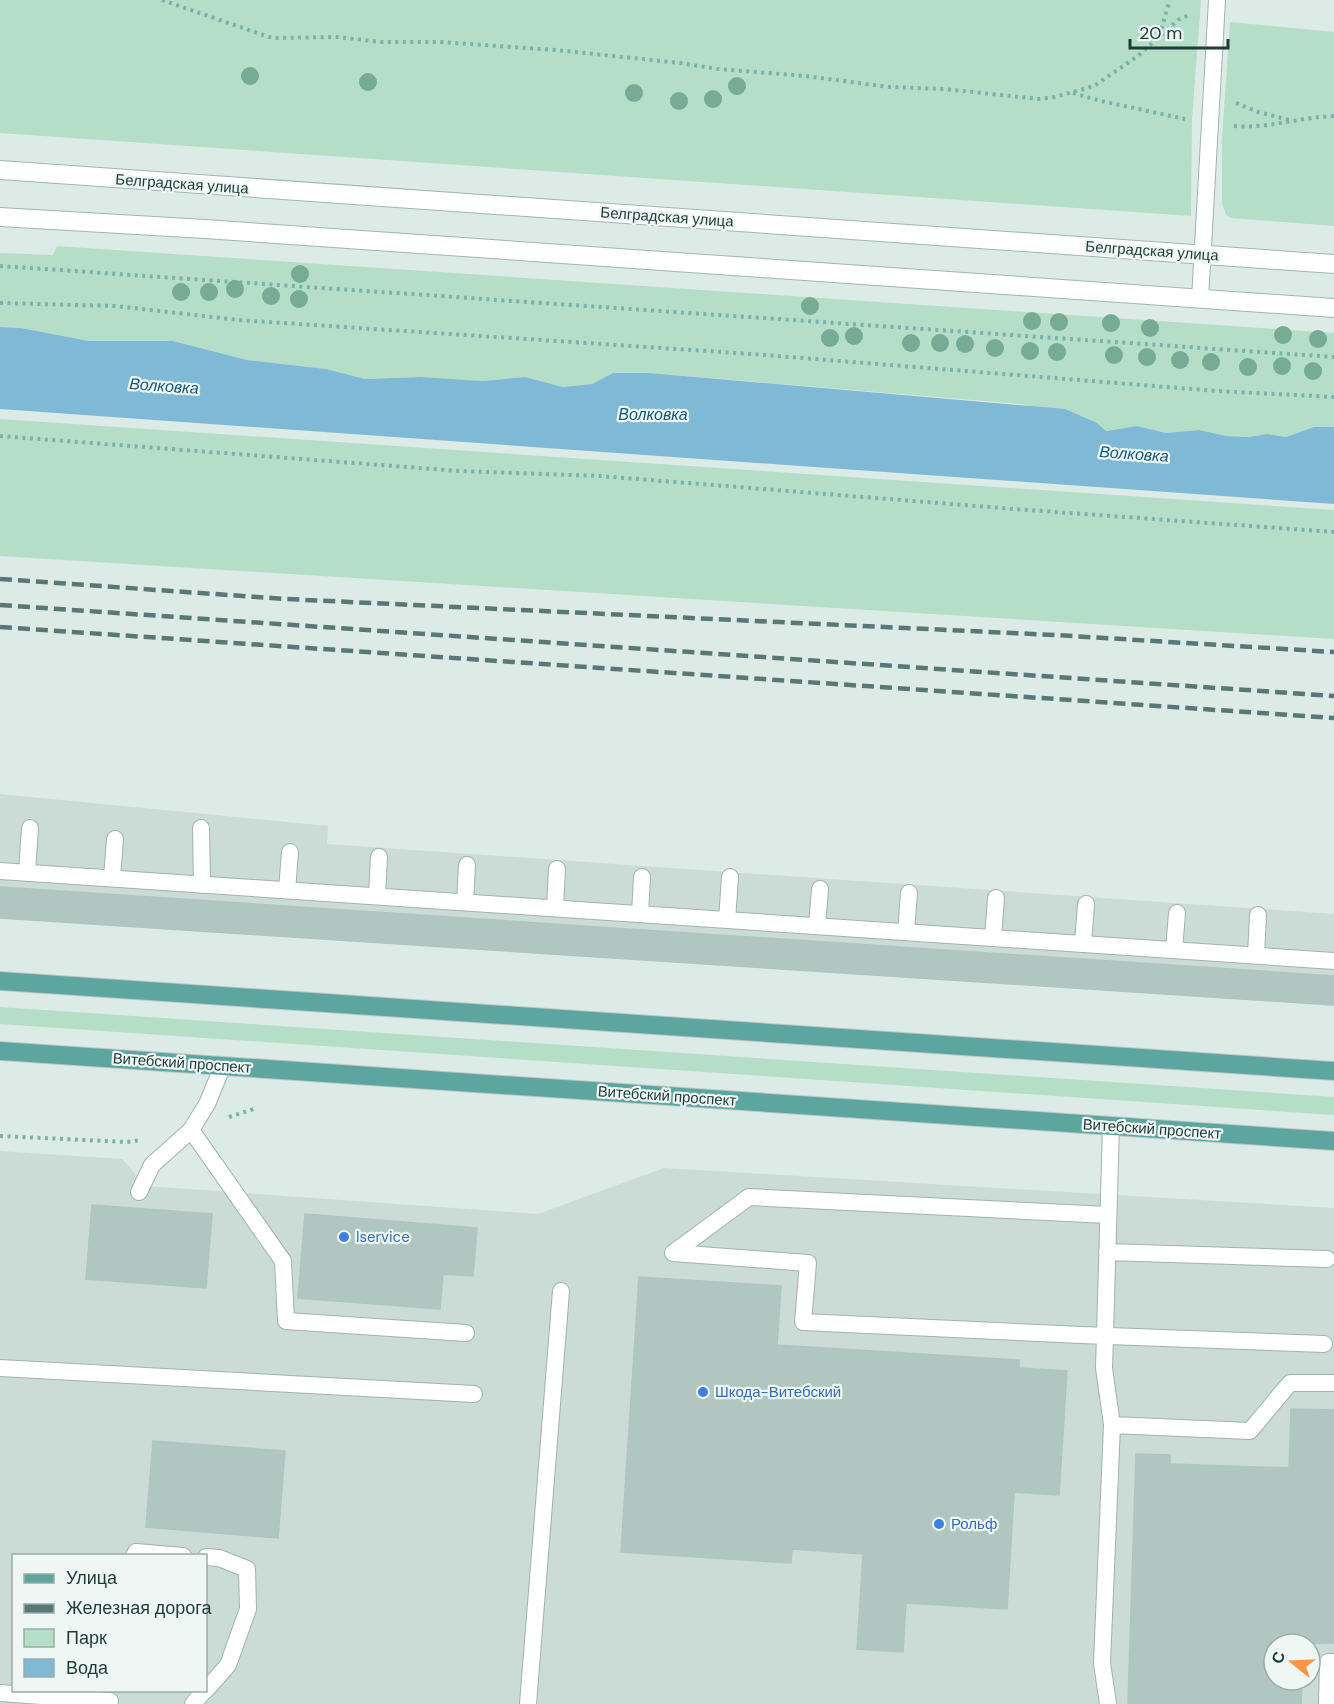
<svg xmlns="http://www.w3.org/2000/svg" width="1334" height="1704" font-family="'DM Sans',sans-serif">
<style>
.built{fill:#cbdbd6;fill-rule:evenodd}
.green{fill:#b4dec7}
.water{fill:#7fb9d6}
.building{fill:#b2c6c1;stroke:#afc5c0;stroke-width:1.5}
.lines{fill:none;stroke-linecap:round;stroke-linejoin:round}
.lane-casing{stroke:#a0b3af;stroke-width:18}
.secondary-casing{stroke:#9cb7b2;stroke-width:20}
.primary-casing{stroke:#c0c8c8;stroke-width:20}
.path{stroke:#7bb1aa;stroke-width:4;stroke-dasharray:3 4.5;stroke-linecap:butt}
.lane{stroke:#fff;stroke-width:16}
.secondary{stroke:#fff;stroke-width:18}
.primary{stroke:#5da59f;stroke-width:18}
.rail{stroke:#577875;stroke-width:4.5;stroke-dasharray:12 6;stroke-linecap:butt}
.tree{fill:#77ab95}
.shop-dot{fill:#3f7fe0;stroke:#eef7f4;stroke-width:2}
.labels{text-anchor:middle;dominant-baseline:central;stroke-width:4.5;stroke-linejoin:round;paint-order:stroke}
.street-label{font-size:15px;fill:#1e3b39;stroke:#eef7f4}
.shop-label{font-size:15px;fill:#366cbe;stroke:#eef7f4;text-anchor:start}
.water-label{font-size:16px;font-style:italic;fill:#13587c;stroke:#eef7f4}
</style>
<rect width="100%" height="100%" fill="#ddebe7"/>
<!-- built -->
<path class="built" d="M0,794L328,826L327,844L1334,914V1006L0,914Z
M0,1151L122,1159L146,1186L538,1214L664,1168L1334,1208V1704H0ZM14,1556H206V1690H14ZM1274,1644H1310V1680H1274Z"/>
<!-- green -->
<path class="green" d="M0,0H1201L1192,120L1191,216L0,133Z
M1230,22L1334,32V226L1231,218L1226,215L1222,203V139Z
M57,246L1334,333V427H1314L1286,437L1267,434L1249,437L1226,436L1199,430L1166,433L1137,426L1106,431L1097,423L1021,404L649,373H613L592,384L563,387L525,377L482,381L421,377L365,379L326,369L247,360L173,341H89L21,328L0,327V253L53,255Z
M0,419L1334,510V639L0,556Z
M0,1007L1334,1097V1115L0,1024Z"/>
<!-- water -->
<path class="water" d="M0,327L21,328L89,341H173L247,360L326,369L365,379L421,377L482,381L525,377L563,387L592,384L613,373H649L1065,409L1097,423L1106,431L1137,426L1166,433L1199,430L1226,436L1249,437L1267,434L1286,437L1314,427H1334V504L0,409Z"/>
<!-- building -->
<path class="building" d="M0,887L1334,976V1005L0,918Z
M92,1205L212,1214L206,1288L86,1279Z
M305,1214L477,1228L473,1276L443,1274L440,1309L298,1298Z
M639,1277L781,1286L771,1438L870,1445L863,1554L792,1549L791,1563L621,1552Z
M777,1345L1019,1360V1368L1067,1371L1059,1495L1014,1492L1007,1609L906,1603L903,1652L857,1649L870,1445L771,1438Z
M1291,1409L1334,1410V1643L1274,1644V1680H1302L1301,1704H1128L1136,1454L1170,1455V1464L1289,1468Z
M153,1441L285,1451L278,1538L146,1527Z"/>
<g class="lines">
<defs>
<path id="lane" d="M1200,299L1217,0
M201,828L202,885
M0,871L1334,961
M27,873L30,828
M112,878L115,839
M287,890L290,852
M377,896L379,857
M465,902L467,865
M555,908L557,869
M640,914L642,877
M727,920L730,877
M817,926L820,889
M906,932L909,893
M993,938L996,898
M1083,944L1086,904
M1174,950L1177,913
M1256,955L1258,915
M191,1130L283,1261L286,1321L466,1333
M139,1192L152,1165L191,1130L207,1104L223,1065
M1108,1215L749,1197L673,1253L808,1263L803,1322L1081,1335L1324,1344
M1107,1252L1327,1259
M0,1368L474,1394
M1112,1425L1250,1431L1290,1383H1334
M134,1556L136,1552L183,1556
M206,1557L219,1558L247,1569L248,1609L228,1665L206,1690
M0,1693L110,1701
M193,1704L205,1690
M528,1704L561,1291
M1108,1704L1102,1663L1112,1425L1104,1368L1111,1126
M1327,1704L1328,1662H1334"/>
<path id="secondary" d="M0,170L1334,264
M0,217L205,229L1334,308"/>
<path id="primary" d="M0,981L1334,1071
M0,1051L1334,1141"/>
</defs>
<!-- lane casing -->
<use href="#lane" class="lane-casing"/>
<!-- secondary casing -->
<use href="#secondary" class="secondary-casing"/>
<!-- primary casing -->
<use href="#primary" class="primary-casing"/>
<!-- path -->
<path class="path" d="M162,0L272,38L337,37L381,42H440L556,50L680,63L718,69L806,76L889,87L944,89L1039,99L1055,97L1094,86L1138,56L1178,20L1191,14
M1159,36L1170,0
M1073,93L1101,101L1185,119
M1236,103L1258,112L1289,120
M1234,126C1269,129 1299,117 1334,116
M0,266L1334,357
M0,303L115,306L239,320L752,354L1217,391L1334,397
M0,436L459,471L600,476L1014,509L1334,532
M229,1117L257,1108
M0,1136L127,1142L141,1140"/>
<!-- lane -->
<use href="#lane" class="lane"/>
<!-- secondary -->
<use href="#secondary" class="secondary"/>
<!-- primary -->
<use href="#primary" class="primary"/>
<!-- rail -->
<path class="rail" d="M0,579L286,599L1055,635L1334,652
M0,605L1334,696
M0,627L1334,718"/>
</g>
<!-- trees -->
<g class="tree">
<circle cx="250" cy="76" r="9"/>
<circle cx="368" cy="82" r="9"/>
<circle cx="737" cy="86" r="9"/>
<circle cx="634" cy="93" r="9"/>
<circle cx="713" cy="99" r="9"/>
<circle cx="679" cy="101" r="9"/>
<circle cx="300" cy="274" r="9"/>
<circle cx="235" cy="289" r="9"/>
<circle cx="181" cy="292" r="9"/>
<circle cx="209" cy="292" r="9"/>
<circle cx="271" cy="296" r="9"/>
<circle cx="299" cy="299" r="9"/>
<circle cx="810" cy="306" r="9"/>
<circle cx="1032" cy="321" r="9"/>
<circle cx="1059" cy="322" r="9"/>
<circle cx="1111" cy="323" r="9"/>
<circle cx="1150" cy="328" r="9"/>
<circle cx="1283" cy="335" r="9"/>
<circle cx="854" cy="336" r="9"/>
<circle cx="830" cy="338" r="9"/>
<circle cx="1318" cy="339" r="9"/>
<circle cx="911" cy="343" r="9"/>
<circle cx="940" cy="343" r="9"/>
<circle cx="965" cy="344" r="9"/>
<circle cx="995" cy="348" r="9"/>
<circle cx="1030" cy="351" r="9"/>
<circle cx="1057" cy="352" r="9"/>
<circle cx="1114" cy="355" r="9"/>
<circle cx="1147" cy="357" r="9"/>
<circle cx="1180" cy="360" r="9"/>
<circle cx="1211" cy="362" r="9"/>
<circle cx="1282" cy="366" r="9"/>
<circle cx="1248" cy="367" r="9"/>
<circle cx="1313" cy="371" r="9"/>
</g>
<!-- markers -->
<g class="shop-dot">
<circle cx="344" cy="1237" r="6"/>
<circle cx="703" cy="1392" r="6"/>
<circle cx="939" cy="1524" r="6"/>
</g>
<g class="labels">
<!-- street labels -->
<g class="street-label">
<text transform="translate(182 184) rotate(4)">Белградская улица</text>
<text transform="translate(667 217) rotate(4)">Белградская улица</text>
<text transform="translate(1152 251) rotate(4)">Белградская улица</text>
<text transform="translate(182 1063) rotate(4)">Витебский проспект</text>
<text transform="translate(667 1096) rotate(4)">Витебский проспект</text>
<text transform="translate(1152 1129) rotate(4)">Витебский проспект</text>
</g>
<!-- shop labels -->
<g class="shop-label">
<text x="356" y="1237">Iservice</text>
<text x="715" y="1392">Шкода-Витебский</text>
<text x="951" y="1524">Рольф</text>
</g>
<!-- water labels -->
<g class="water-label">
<text transform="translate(164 386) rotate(4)">Волковка</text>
<text x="653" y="414">Волковка</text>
<text transform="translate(1134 454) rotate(4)">Волковка</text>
</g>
</g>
<!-- legend -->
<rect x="12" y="1554" width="195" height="138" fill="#eef7f4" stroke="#9baca9" stroke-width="1.5"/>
<rect x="24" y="1574" width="30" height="9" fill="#5da59f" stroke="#9baca9" stroke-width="1.5"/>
<text x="66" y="1584" font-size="18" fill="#1e3b39">Улица</text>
<rect x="24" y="1604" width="30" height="9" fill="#577875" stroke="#9baca9" stroke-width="1.5"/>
<text x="66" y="1614" font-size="18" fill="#1e3b39">Железная дорога</text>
<rect x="24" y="1629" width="30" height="18" fill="#b4dec7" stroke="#9baca9" stroke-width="1.5"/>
<text x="66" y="1644" font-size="18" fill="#1e3b39">Парк</text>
<rect x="24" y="1659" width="30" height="18" fill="#7fb9d6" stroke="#9baca9" stroke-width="1.5"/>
<text x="66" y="1674" font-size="18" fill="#1e3b39">Вода</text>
<!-- north arrow -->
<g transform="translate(1292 1662) rotate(288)"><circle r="28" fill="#eef7f4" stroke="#9baca9" stroke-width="1.5"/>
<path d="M0-4.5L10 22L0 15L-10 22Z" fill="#ff9447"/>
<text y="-9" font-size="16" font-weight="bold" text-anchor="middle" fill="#1e3b39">С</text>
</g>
<!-- scale -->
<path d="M1130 39v9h98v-9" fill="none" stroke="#1e3b39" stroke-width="3"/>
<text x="1139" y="39" font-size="18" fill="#1e3b39" stroke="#eef7f4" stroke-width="4.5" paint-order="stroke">20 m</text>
</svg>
